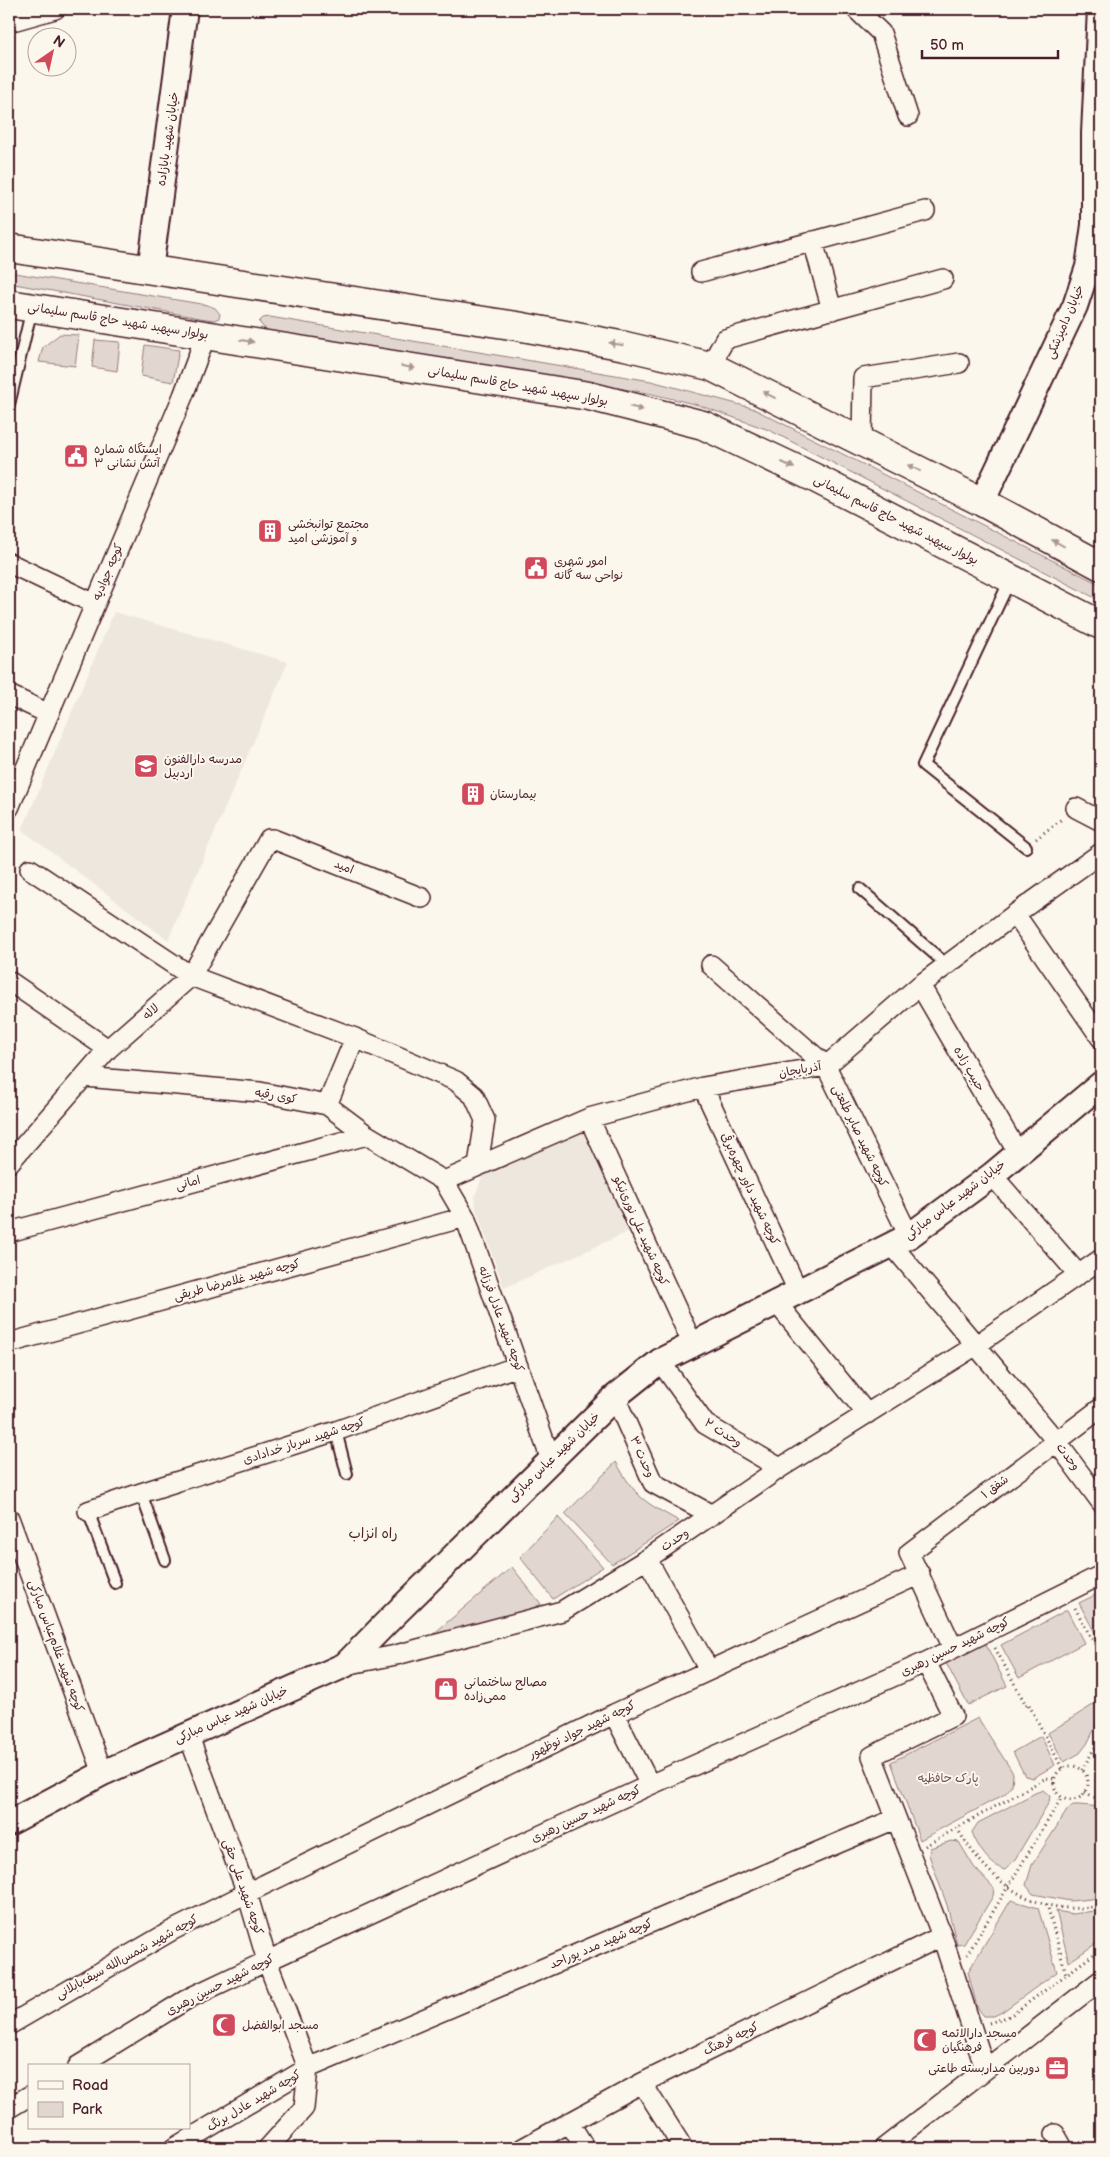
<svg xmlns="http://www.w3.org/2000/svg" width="1110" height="2157" font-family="'Balsamiq Sans','Playpen Sans Arabic',sans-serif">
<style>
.built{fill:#eee7de}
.green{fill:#e2d7d0;stroke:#967b7e}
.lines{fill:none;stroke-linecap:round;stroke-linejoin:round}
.service-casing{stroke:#4a1f2b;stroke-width:14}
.minor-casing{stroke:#4a1f2b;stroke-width:22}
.tertiary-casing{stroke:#4a1f2b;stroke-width:28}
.primary-casing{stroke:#4a1f2b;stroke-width:31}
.path{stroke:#4a1f2b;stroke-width:3;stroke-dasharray:1 4;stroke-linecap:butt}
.service{stroke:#fbf7ec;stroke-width:10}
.minor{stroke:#fbf7ec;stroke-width:19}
.tertiary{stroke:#fbf7ec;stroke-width:24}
.primary{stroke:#fbf7ec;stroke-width:28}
.oneway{fill:#ab9695}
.labels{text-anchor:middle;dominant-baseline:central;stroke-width:4;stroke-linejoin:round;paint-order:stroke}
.street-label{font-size:12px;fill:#4a1f2b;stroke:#fbf7ec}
.poi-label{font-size:12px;fill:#4a1f2b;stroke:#fbf7ec;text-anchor:start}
.park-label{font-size:12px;fill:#704d54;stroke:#fbf7ec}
.neighbourhood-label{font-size:14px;fill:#4a1f2b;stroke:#fbf7ec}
</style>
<rect width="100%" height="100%" fill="#fbf7ec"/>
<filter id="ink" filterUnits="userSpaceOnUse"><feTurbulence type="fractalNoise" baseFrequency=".02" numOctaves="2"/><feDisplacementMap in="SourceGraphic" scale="10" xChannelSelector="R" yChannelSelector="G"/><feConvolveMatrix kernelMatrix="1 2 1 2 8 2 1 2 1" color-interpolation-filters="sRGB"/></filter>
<g filter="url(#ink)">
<!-- built -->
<path class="built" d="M114,612L288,662L168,940L22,830Z
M582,1128L630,1231L504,1288L476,1209L475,1196L485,1169Z"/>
<!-- green -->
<path class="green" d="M9,272L207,305L215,308L220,314L219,318L214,320L200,318L9,283Z
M270,317L651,381L752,408L1101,585V601L769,430L698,405L648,393L269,331L263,327L259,322L263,318Z
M60,334L79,335L75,366L39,362L43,347Z
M95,340L120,342L117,371L92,367Z
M145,345L179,350L173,382L141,376Z
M616,1462C636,1498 644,1502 679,1521L612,1564L565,1514Z
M558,1517L603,1567L553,1599L520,1557Z
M512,1567L541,1604L525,1612L433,1638L431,1636Z
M1101,1592V1644L1079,1603Z
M1067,1610L1084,1643L1019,1678L1001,1645Z
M985,1643L1007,1686L968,1705L946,1663Z
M1101,1700V1716L1087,1744L1080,1753L1064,1762L1048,1733Z
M978,1718L1013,1773L1012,1785L1005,1794L920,1840L891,1762Z
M1041,1736L1055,1765L1033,1778L1025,1776L1013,1752Z
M1043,1790L1050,1796L1049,1802L1014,1861L1005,1870C990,1866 977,1846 972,1832L978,1823L1035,1793Z
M1079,1805L1101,1807V1898L1070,1901L1033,1894L1026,1885L1032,1865L1068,1809L1073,1805Z
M951,1841L959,1842L974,1867L994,1888L993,1896L964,1944L957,1945L947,1905L929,1855L930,1848Z
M1011,1900L1038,1908L1057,1972L1002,2012L994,2016H984L977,2007L968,1972Z
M1101,1910V1940L1069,1962L1056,1911L1073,1914Z"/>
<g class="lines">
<defs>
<path id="service" d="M9,405L32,308
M1010,580L923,765L1026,847
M860,889L947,965
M336,1431L347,1474
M141,1493L165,1560
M88,1511L115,1583"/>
<path id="minor" d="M856,9L881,33L908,116
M9,22L55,9
M813,241L832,310
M701,272L925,211
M710,366L725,339L943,279
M862,443L863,378L959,363
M9,563L95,604
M9,695L49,714
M9,808L183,396L206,335
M1076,808L1101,821
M30,869L191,976L355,1038L456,1081L474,1096L485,1120L478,1165
M1015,914L1101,1038
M711,965L826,1066L909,1236
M9,981L108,1049
M920,985L1018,1153
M85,1077L260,1092L327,1105L367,1135L444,1181
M703,1087L798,1291
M327,1105L355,1038
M589,1118L693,1345
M9,1163L108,1049L191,976L269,839H273L422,898
M992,1175L1078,1274
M444,1181L589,1118L703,1087L826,1066L920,985L1015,914L1101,853
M444,1181L465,1217L551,1460
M9,1232L367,1135
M892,1245L1056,1441L1101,1502
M776,1302L867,1414
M9,1343L465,1217
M660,1361L705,1424L780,1468
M615,1397L653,1483L712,1515
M88,1511L141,1493L336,1431L518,1366
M9,1518L103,1773
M647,1559L709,1670
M953,1648L909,1553L1101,1408
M926,1662L953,1716L872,1756L942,1936L985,2069
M345,1665L396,1655L562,1611L647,1559L780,1468L975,1346L1101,1259
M614,1714L650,1785
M188,1734L247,1893L267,1961L308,2068L304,2108L268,2148
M9,2025L171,1931L247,1893L614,1714L920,1574
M78,2066L189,1998L267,1961L650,1785L926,1662L1101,1575
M642,2083L683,2148
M9,2108L29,2096
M569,2122L585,2148
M1055,2134L1063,2148
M174,2148L308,2068L895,1819
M523,2148L642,2083L942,1936
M884,2148L1101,1980"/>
<path id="tertiary" d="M150,270L185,9
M982,502L1075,306L1088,267L1094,225V133L1100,9
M9,1823L103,1773L345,1665L385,1624L615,1397L660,1361L909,1236L992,1175L1101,1084"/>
<path id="primary" d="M9,248L517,326L625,346L710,366L982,502L1101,566
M9,304L589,396L703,425L815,478L1101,625"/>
</defs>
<!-- service casing -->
<use href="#service" class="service-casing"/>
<!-- minor casing -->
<use href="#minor" class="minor-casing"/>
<!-- tertiary casing -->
<use href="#tertiary" class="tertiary-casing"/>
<!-- primary casing -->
<use href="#primary" class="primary-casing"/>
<!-- path -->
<path class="path" d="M1036,839L1063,818
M1075,1608L1101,1656
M995,1648L1026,1705L1028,1703L1062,1768
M1054 1783a17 17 0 1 1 34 0a17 17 0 1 1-34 0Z
M1082,1770L1101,1737
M1085,1792L1101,1801
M957,1828C981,1869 1016,1904 1067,1908C1078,1909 1090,1907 1101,1906
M925,1846L1046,1778L1055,1779
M1047,1904L1066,1974
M967,1955L1062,1797
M989,2023L1010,2016L1101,1949"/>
<!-- service -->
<use href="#service" class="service"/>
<!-- minor -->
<use href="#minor" class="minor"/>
<!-- tertiary -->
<use href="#tertiary" class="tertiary"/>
<!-- primary -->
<use href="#primary" class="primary"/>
</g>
<!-- one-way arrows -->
<defs><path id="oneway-solid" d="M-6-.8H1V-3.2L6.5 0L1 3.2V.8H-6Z" transform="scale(1.25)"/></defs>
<g class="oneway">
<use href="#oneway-solid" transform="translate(247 341) rotate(9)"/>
<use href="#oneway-solid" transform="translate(616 344) rotate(-170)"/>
<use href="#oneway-solid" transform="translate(408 367) rotate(9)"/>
<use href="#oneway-solid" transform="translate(769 395) rotate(-153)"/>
<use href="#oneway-solid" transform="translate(636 408) rotate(14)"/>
<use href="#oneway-solid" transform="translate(788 465) rotate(25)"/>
<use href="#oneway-solid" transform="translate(914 468) rotate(-154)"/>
<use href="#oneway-solid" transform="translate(1058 543) rotate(-152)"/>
</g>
</g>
<!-- icons -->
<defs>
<symbol id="civic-square" viewBox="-11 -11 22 22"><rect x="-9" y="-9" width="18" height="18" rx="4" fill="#d1495b" stroke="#fbf7ec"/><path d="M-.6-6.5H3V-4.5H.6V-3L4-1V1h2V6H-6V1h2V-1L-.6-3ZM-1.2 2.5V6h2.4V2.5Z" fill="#fff"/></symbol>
<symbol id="building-square" viewBox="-11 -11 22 22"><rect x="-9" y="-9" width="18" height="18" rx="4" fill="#d1495b" stroke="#fbf7ec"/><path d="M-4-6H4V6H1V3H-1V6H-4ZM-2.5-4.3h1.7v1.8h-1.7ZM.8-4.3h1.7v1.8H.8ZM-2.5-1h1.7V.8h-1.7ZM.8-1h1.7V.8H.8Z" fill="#fff"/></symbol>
<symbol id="school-square" viewBox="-11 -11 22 22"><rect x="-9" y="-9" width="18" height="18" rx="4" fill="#d1495b" stroke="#fbf7ec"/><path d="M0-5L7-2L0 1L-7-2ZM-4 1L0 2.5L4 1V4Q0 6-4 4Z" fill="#fff"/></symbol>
<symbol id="shop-square" viewBox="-11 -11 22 22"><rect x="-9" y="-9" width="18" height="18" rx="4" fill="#d1495b" stroke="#fbf7ec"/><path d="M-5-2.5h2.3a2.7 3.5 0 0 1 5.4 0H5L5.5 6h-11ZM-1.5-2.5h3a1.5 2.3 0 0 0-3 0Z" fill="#fff"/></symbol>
<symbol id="mosque-square" viewBox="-11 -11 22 22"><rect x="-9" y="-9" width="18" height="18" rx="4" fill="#d1495b" stroke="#fbf7ec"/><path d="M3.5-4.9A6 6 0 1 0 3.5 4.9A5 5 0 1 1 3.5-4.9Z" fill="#fff"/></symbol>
<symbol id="office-square" viewBox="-11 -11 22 22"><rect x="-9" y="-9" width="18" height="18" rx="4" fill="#d1495b" stroke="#fbf7ec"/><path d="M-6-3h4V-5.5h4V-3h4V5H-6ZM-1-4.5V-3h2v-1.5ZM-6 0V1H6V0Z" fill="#fff"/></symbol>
</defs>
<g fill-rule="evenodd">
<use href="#civic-square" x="62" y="442" width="28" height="28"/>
<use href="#building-square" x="256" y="517" width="28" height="28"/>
<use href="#civic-square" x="522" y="554" width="28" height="28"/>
<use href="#school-square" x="132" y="752" width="28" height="28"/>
<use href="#building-square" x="459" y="780" width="28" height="28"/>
<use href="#shop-square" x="432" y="1675" width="28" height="28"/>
<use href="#mosque-square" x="210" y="2011" width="28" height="28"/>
<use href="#mosque-square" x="911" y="2026" width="28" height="28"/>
<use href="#office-square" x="1043" y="2054" width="28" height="28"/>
</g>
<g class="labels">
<!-- street labels -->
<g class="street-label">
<text transform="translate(168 139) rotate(-82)">خیابان شهید بابازاده</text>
<text transform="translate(118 321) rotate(9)">بولوار سپهبد شهید حاج قاسم سلیمانی</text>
<text transform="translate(1065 322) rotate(-67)">خیابان دامپزشکی</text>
<text transform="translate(518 386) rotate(10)">بولوار سپهبد شهید حاج قاسم سلیمانی</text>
<text transform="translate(896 520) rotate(27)">بولوار سپهبد شهید حاج قاسم سلیمانی</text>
<text transform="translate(108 572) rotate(-67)">کوچه جوادیه</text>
<text transform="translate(344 867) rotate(22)">امید</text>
<text transform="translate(151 1012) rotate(-41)">لاله</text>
<text transform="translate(969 1069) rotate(60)">حبیب زاده</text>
<text transform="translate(800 1070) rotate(-10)">آذربایجان</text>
<text transform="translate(276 1096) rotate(10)">کوی رقیه</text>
<text transform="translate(860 1136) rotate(64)">کوچه شهید صابر طلعتی</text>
<text transform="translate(188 1183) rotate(-15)">امانی</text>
<text transform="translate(750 1189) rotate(65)">کوچه شهید داور چهره‌برقی</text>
<text transform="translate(955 1200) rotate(-37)">خیابان شهید عباس مبارکی</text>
<text transform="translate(641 1231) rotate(66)">کوچه شهید علی نوری‌نیکو</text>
<text transform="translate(237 1280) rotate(-15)">کوچه شهید غلامرضا طریقی</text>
<text transform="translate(501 1319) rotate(70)">کوچه شهید عادل فرزانه</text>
<text transform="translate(723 1433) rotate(33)">وحدت ۲</text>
<text transform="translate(304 1441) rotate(-18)">کوچه شهید سرباز خدادادی</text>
<text transform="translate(554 1457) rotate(-44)">خیابان شهید عباس مبارکی</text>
<text transform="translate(642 1457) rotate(66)">وحدت ۳</text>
<text transform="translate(1068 1457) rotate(53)">وحدت</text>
<text transform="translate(995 1487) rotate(-37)">شفق ۱</text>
<text transform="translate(675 1540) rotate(-34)">وحدت</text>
<text transform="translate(56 1646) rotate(70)">کوچه شهید غلام‌عباس مبارکی</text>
<text transform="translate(955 1647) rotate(-26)">کوچه شهید حسین رهبری</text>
<text transform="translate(231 1715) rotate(-24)">خیابان شهید عباس مبارکی</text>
<text transform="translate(582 1730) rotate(-26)">کوچه شهید جواد نوظهور</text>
<text transform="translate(586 1814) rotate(-25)">کوچه شهید حسین رهبری</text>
<text transform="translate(243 1887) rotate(71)">کوچه شهید علی حقی</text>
<text transform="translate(601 1944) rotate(-23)">کوچه شهید مدد پوراحد</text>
<text transform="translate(127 1957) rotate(-29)">کوچه شهید شمس‌الله سیف‌بابلانی</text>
<text transform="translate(220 1985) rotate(-27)">کوچه شهید حسین رهبری</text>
<text transform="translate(731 2039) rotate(-26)">کوچه فرهنگ</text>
<text transform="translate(254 2101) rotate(-31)">کوچه شهید عادل برنگ</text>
</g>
<!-- poi labels -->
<g class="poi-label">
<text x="94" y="449">ایستگاه شماره<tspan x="94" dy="14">۳ آتش نشانی</tspan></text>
<text x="288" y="524">مجتمع توانبخشی<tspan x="288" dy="14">و آموزشی امید</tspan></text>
<text x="554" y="561">امور شهری<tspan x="554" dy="14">نواحی سه گانه</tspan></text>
<text x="164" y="759">مدرسه دارالفنون<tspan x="164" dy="14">اردبیل</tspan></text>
<text x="490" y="794">بیمارستان</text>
<text x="464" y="1682">مصالح ساختمانی<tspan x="464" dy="14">ممی‌زاده</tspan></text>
<text x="242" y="2025">مسجد ابوالفضل</text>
<text x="942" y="2033">مسجد دارالائمه<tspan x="942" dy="14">فرهنگیان</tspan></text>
<text x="1040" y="2068" text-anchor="end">دوربین مداربسته طاعتی</text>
</g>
<!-- park labels -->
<g class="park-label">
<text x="948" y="1778">پارک حافظیه</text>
</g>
<!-- neighbourhood labels -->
<g class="neighbourhood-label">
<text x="373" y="1533">راه انزاب</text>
</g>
</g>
<!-- margin -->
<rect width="1110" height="2157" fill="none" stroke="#fbf7ec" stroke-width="30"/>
<rect x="15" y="15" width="1080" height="2127" fill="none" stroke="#4a1f2b" stroke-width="2" filter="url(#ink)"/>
<!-- legend -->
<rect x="28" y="2064" width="162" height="65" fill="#fbf7ec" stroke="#b4a19f"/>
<rect x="38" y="2081" width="25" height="8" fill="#fbf7ec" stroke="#b4a19f"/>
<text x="72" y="2090" font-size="15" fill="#4a1f2b">Road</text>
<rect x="38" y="2102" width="25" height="15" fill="#e2d7d0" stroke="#b4a19f"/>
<text x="72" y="2114" font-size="15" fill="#4a1f2b">Park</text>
<!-- north arrow -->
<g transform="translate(52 52) rotate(34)"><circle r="24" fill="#fbf7ec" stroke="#b4a19f"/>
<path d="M0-4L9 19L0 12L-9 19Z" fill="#d1495b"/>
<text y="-8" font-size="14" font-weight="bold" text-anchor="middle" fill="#4a1f2b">N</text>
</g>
<!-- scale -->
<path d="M922 50v8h136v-8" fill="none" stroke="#4a1f2b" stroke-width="2.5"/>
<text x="930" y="50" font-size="15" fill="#4a1f2b" stroke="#fbf7ec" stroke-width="4" paint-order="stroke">50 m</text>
</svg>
